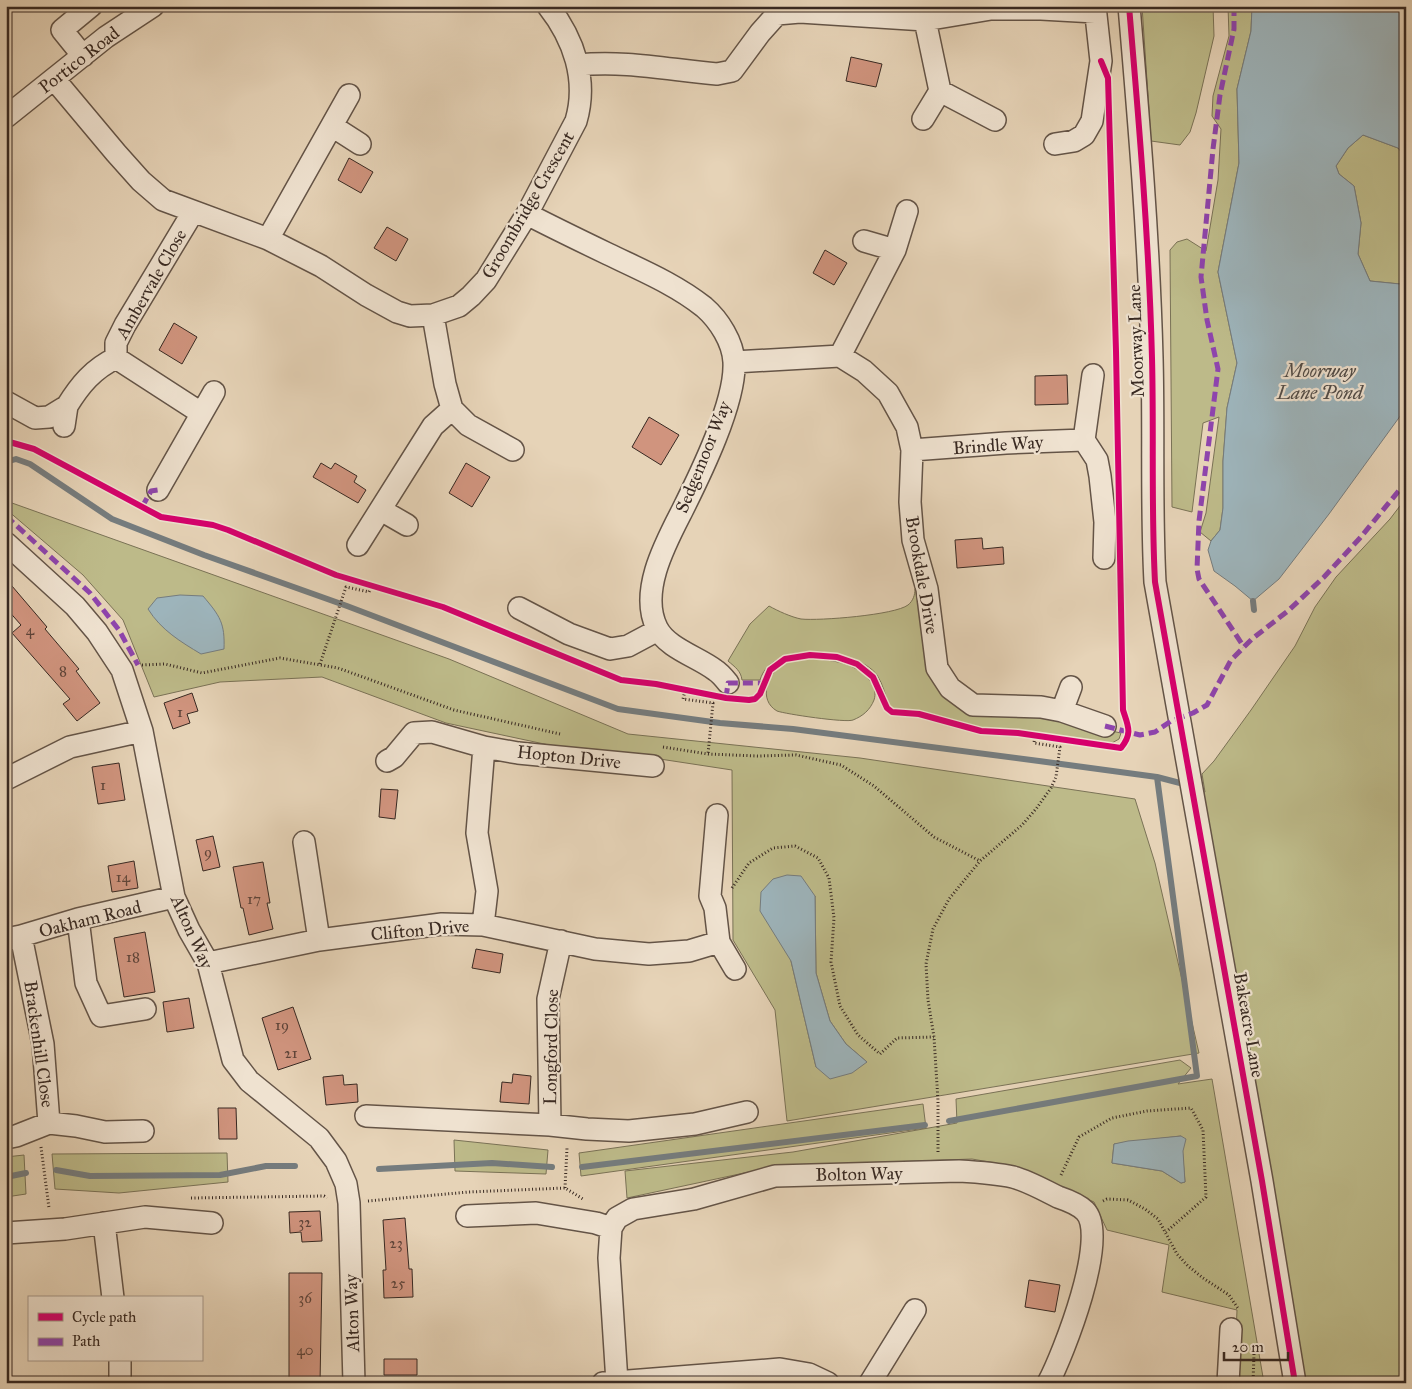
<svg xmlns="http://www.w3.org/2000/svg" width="1412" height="1389" font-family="'IM FELL Great Primer',serif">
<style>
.green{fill:#bdba89;stroke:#7a7256;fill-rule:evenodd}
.water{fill:#9db4bb;stroke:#757c7e}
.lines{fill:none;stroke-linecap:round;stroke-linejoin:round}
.stream{stroke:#757c7e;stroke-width:6}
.building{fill:#d0947e;stroke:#382922}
.minor-casing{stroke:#645447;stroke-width:24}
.path{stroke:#382922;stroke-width:3;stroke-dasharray:1 2.5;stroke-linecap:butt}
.minor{stroke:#efe2d0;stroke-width:21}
.quiet{stroke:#8e44ad;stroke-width:5;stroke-dasharray:10 5;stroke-linecap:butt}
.cycleway-casing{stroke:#efe2d0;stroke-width:9}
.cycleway{stroke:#d6006c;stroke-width:6}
.labels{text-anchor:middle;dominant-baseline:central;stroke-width:4.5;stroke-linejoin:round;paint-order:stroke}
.number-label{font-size:15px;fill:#5e4439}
.street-label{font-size:18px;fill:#382922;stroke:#efe2d0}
.water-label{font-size:19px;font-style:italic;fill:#514c48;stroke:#efe2d0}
</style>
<rect width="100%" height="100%" fill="#e6d3b7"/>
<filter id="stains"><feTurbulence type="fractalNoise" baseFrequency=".004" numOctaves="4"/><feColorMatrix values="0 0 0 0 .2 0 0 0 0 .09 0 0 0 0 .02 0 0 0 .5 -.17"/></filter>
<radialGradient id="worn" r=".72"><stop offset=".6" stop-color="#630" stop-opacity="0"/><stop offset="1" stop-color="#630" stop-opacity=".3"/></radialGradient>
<!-- green -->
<path class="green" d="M1142,6H1213L1214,36L1196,113L1190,132L1180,145L1151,141Z
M1228,6H1252L1251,31L1237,89L1239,163L1218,272L1237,363L1227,408L1223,461V508L1220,530L1211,541L1200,532L1206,513L1219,417L1203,423L1192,512L1172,507L1170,250L1177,242L1187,239L1206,251L1218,180L1221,129L1212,116L1213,96L1229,36Z
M1363,135L1398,148L1406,157V281L1400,284L1370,281L1358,254L1361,223L1354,186L1339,174L1336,166L1348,148Z
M1406,498V1383H1295L1192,795L1205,792L1202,774L1214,761L1251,710L1295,646L1315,607L1336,577L1390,519Z
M12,503L449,659L628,734L860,758L1135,799L1155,863L1199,1053L787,1121L775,1010L733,940L732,770L627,754L549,745L446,723L322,677L220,682L154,697L123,620L83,575L7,510ZM815,896L816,973L830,1021L846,1044L867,1062L816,1067L791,961Z
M918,588L930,674L936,686L943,697L960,708L1041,716L1121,733L1119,739L1112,743H1105L1073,738L975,728L928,714L892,709L889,707C886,697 883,684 877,675C857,648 772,639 760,680H742C741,671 735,667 728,661L750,624L769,606C778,611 791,617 801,619C819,621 895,615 908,605C913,601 915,595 915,589Z
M805,658C829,660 856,661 871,682C875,687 876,694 874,700C870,710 863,716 853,720C846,723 785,714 777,711C758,700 767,674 783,664C789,661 798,660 805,658Z
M1180,1060L1191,1068L1178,1084L1212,1079L1264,1383H1234L1237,1310L1162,1292L1169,1245L1107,1230L1094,1202L1012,1166L972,1159L777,1166L627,1198L625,1171L793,1152L957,1123L956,1099ZM1181,1136L1185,1182L1181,1183L1162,1171L1112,1163L1114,1144Z
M923,1104L926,1128L581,1176L579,1153Z
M454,1140L548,1150L546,1174L455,1171Z
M227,1153L228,1182L119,1193L55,1189L52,1154Z
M24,1155L26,1194L6,1197V1157Z"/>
<!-- water -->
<path class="water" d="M1252,6H1406V157L1398,148L1363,135L1348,148L1336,166L1339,174L1354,186L1361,223L1358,254L1370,281L1400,284L1406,281V408L1329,514L1279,579L1253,601L1235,586L1214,571L1208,550L1211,541L1220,530L1223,508V461L1227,408L1237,363L1218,272L1239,163L1237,89L1251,31Z
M180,595L203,596C220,616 225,623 224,649L201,654C181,642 161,630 148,609L157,598Z
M787,875L801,876L815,896L816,973L830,1021L846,1044L867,1062L852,1073L830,1079L816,1067L791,961L760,911L761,892L773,879Z
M1181,1136L1186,1139L1183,1151L1185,1182L1181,1183L1162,1171L1112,1163L1114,1144L1128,1141Z"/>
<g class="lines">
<!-- stream -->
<path class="stream" d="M6,462L16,459L30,464L112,519L204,555L347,606L618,709L720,723L793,729L1039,761L1157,777L1180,783
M1253,601L1254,610
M949,1121L1197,1076L1157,777
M582,1167L925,1125
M379,1169L492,1163L552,1167
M56,1170L90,1176L220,1175L266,1166H295
M6,1177L26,1173"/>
</g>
<!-- building -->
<path class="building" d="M851,57L882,64L876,87L846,81Z
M349,158L373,172L361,193L338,180Z
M387,227L408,239L396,261L374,248Z
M825,250L847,263L834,285L813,273Z
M174,323L197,337L182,364L159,350Z
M1067,375L1068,404L1035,405V376Z
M649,417L679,435L661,465L632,447Z
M321,463L331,469L335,463L357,476L354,482L366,490L358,503L313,477Z
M466,463L490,477L472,507L449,493Z
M982,538L983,549L1003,547L1004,564L957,568L955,540Z
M6,579L47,627L45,629L79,669L76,671L100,703L77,721L63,704L70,699L12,633L21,625L6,608Z
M192,693L198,711L187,714L190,723L173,729L164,703Z
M119,763L125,800L98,804L92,767Z
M381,789L398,790L395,819L379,817Z
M213,836L220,867L203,871L196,840Z
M134,861L138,888L112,892L108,866Z
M263,862L270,903H267L273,929L249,935L243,908H241L233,867Z
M145,932L155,992L124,997L114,938Z
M476,949L503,954L500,973L472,968Z
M189,998L194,1028L167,1032L163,1002Z
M293,1007L311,1059L278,1070L262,1018Z
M513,1074L531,1076L529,1104L500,1102L502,1082L512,1083Z
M343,1075L344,1085L357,1084L358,1102L326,1105L323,1077Z
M218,1108H236L237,1139H219Z
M320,1211L322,1241L302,1242L301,1232L290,1233L289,1212Z
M405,1218L409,1269H412L413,1297L384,1298L383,1270H386L383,1220Z
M289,1273H322L320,1383H289Z
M1029,1280L1060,1285L1055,1312L1025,1307Z
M384,1359H417V1375H384Z"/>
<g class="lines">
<defs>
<path id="minor" d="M1129,6C1139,123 1149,241 1152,358C1154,433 1151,507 1155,582L1262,1181L1295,1383
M925,20L940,91L995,120
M83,56L62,30L91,6
M578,65C625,60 670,70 717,74L732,71L760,33L777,14L800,12L925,20L991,9H1041L1095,12
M54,79L116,153L141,181L163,200L268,239L321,266L366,295L397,312L410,316L433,315L459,306L471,296L486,280L527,214L576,121C588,80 574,39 548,6
M6,117L106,37L153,6
M923,119L940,91
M332,126L360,144
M1055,144L1074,141L1084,135L1092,121L1101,61L1095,6
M193,212L125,325L116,343V358L201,413
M527,214C554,228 581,241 608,254C641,270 675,284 704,307C719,320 733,342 734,362C736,402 700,475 682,511C665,544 639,592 657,628C667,648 698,657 715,670C720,673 724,678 728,683
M268,239L349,95
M864,241L895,250
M433,315L445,384L452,409L468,425L513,450
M840,356L895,250L907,211
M734,362L840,356L864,371L888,393L907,427L912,450L910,502L913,540L927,589L937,668L950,688L973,705L1041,707L1062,711L1105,726
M6,402L35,418L49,417L67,406L64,426
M67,406C80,385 93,369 116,358
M1084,440L1097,460L1100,476L1105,522L1104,558
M912,450L1006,443L1084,440L1093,375
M158,490L214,392
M381,510L407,525
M6,543L75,606L97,632L122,670L142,731L174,897L189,930L208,963L233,1060L249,1081L319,1138L336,1161L346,1184L349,1203L354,1383
M358,545L433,426L452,409
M519,608L569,634L610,649L628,646L658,630
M1062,711L1071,687
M387,761L394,757L414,733L432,732L484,747L518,753L653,766
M6,779L70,747L142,731
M717,815L710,896L715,908L719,942L735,969
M304,842L319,940
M78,919L86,983L101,1016L145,1009
M483,925L487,891L477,833L484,747
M21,936L43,1044L49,1123
M6,939L21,936L78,919L174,897
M208,963L319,940L442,924L483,925L595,949L649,954L689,951L719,942
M366,1116L550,1125L587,1129L629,1131L695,1124L747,1112
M550,1125L548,999L561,941
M6,1138L16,1136L49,1123L76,1126L105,1132L143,1131
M467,1216L536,1213L596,1223L611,1228
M104,1223L113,1298
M6,1233L65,1229L145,1217L212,1223
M120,1360V1383
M617,1382L609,1258L611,1228L617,1218L633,1209L694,1199L775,1176L959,1171C977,1172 995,1173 1013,1177C1028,1181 1044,1190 1058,1197C1067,1200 1079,1205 1085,1211C1110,1236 1063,1355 1048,1383
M603,1383L780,1369L809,1374L828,1383
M870,1383L915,1310
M1228,1383L1231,1329"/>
</defs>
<!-- minor casing -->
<use href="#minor" class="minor-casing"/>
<!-- path -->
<path class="path" d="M320,664L346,587L369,592L372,585
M142,665L165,664L202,673L280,658L338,668L454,710L560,734
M685,691L683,699L713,703L708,754
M663,747L708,754L757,756L796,755L841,765L874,786L934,837L980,861
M732,888L749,863L773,848L795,846L818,858L829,878L834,918L831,962L840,1006L858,1035L880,1054L897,1038L934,1037
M41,1147L49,1208
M938,1152V1101L934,1037L928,1000L926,964L933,929L949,899L980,861L1022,825L1036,809L1051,788L1056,777L1060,747L1034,743L1035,735
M1061,1175L1079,1137L1112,1118L1147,1111L1191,1108L1203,1130L1206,1197L1166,1232
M565,1188L567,1148
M191,1198L324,1196L327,1198
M368,1201L469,1192L565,1188L583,1199
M1103,1201L1107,1199L1128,1200L1145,1209L1158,1219L1177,1254L1188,1266L1203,1278L1229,1295L1239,1310
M1253,1383L1254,1354L1253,1349"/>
<!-- minor -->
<use href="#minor" class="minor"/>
<!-- quiet -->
<path class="quiet" d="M1234,6V29L1220,95L1213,149L1201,277L1207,320L1218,369L1199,521L1197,569L1199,579L1244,647
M142,507L151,491L158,490
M6,516L90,593L119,630L138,665
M726,698L728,683H764
M1105,726L1140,735L1155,732L1171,721L1193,713L1207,705L1231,660L1252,639L1289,610L1324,577L1360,538L1406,482"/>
<defs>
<path id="cycleway" d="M1129,6C1139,123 1149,241 1152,358C1154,433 1151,507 1155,582L1262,1181L1295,1383
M6,441L34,449L161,517L213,525L228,530L336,575L443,607L621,680L656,684L726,698L749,700L755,699L760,694L770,670L785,659L810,655L837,657L857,664L873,677L887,708L892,712L919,714L981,731L1018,733L1121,748C1133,733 1128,726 1123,710L1116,351L1108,78L1101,61"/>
</defs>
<!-- cycleway casing -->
<use href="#cycleway" class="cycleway-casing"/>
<!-- cycleway -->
<use href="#cycleway" class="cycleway"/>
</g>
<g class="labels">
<!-- number labels -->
<g class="number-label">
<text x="30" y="630">4</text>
<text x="63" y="671">8</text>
<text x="180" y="712">1</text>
<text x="103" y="785">1</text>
<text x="208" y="852">9</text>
<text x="123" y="877">14</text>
<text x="254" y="899">17</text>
<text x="133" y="957">18</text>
<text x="282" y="1025">19</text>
<text x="291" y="1053">21</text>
<text x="305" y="1222">32</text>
<text x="396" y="1243">23</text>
<text x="398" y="1283">25</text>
<text x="305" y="1298">36</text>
<text x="305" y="1350">40</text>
</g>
<!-- street labels -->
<g class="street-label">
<text transform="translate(79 60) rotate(-38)">Portico Road</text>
<text transform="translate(528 205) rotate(-60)">Groombridge Crescent</text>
<text transform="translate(151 284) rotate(-60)">Ambervale Close</text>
<text transform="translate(1136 341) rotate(-92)">Moorway Lane</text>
<text transform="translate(998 445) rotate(-4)">Brindle Way</text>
<text transform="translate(703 457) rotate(-68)">Sedgemoor Way</text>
<text transform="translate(922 575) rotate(80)">Brookdale Drive</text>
<text transform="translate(569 757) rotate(6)">Hopton Drive</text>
<text transform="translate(90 919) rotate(-14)">Oakham Road</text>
<text transform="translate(420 930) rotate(-5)">Clifton Drive</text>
<text transform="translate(192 932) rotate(66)">Alton Way</text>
<text transform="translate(1249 1025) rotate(80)">Bakeacre Lane</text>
<text transform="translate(39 1044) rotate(82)">Brackenhill Close</text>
<text transform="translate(551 1047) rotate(-89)">Longford Close</text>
<text transform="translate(859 1174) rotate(-1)">Bolton Way</text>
<text transform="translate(352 1313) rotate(-92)">Alton Way</text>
</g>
<!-- water labels -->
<g class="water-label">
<text x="1320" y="370">Moorway<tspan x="1320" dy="22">Lane Pond</tspan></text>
</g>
</g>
<!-- margin -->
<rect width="1412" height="1389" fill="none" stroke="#e6d3b7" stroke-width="25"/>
<rect x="8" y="8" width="1397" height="1374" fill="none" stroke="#382922" stroke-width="2.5"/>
<rect x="12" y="12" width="1387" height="1364" fill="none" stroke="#382922"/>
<!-- legend -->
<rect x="28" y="1296" width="175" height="65" fill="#efe2d0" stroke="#a6988a"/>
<rect x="38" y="1313" width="25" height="8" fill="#d6006c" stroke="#a6988a"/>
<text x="72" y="1322" font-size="15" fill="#382922">Cycle path</text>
<rect x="38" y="1338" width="25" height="8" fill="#8e44ad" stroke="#a6988a"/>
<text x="72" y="1346" font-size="15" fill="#382922">Path</text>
<!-- scale -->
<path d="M1224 1352v8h64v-8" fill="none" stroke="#382922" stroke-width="2.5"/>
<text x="1232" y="1352" font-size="15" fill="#382922" stroke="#efe2d0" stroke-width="4" paint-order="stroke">20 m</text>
<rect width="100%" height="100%" filter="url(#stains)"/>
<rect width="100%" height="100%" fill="url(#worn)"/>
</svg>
